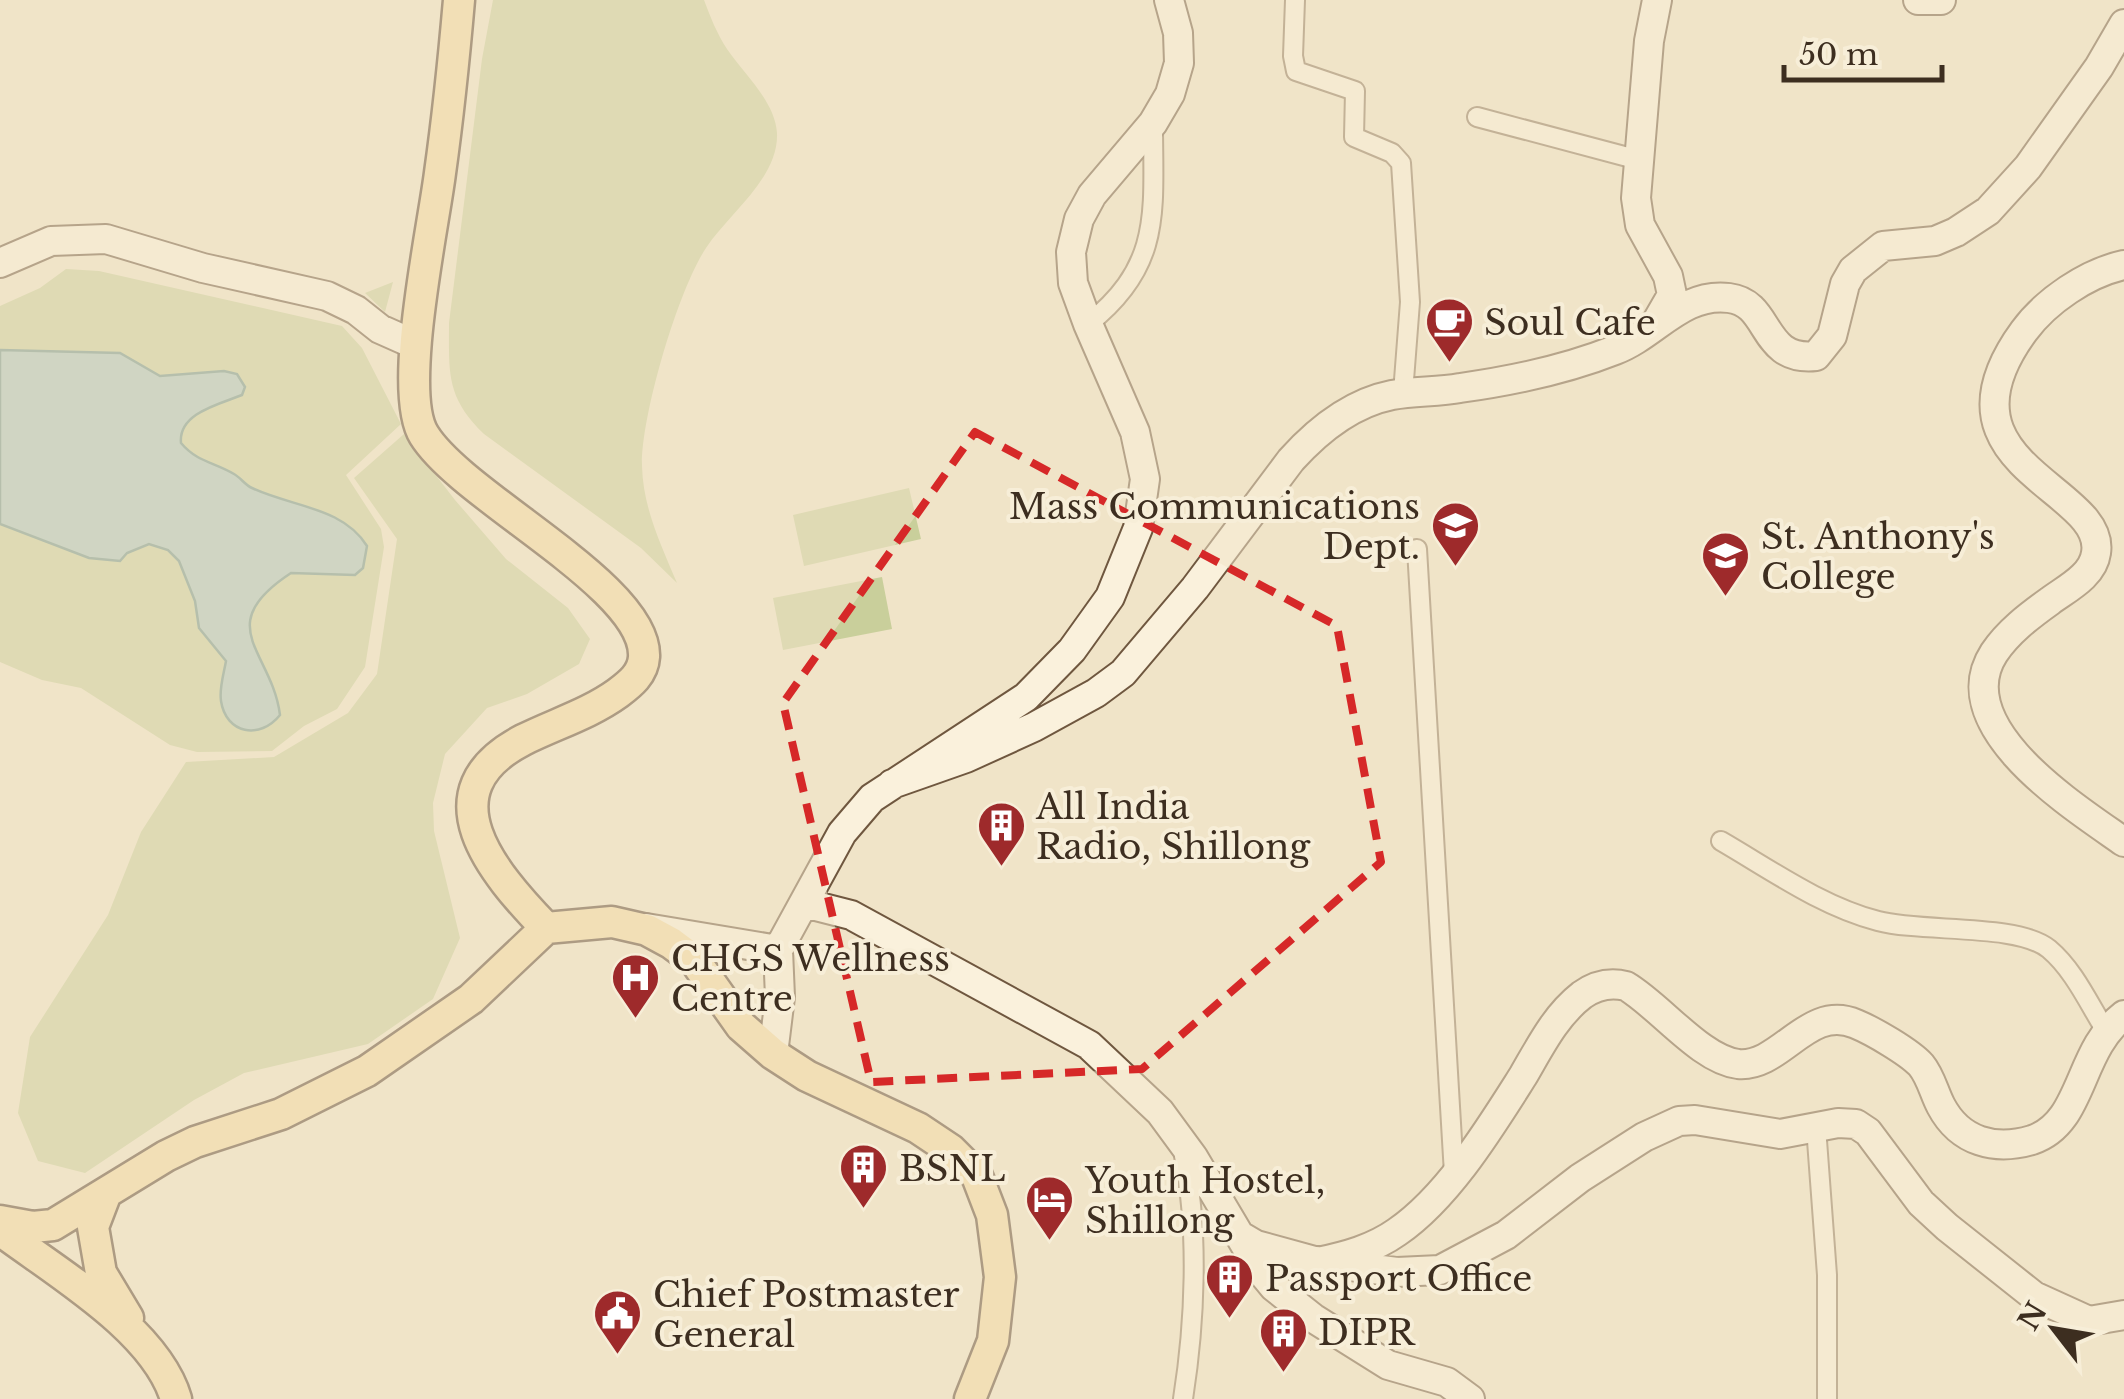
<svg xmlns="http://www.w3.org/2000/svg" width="2124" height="1399" font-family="'Libre Baskerville',serif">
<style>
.green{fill:#c9cf9b}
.water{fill:#a9c4bc;stroke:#6f938a;stroke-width:2.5}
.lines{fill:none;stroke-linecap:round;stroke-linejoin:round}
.street-casing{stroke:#8d765c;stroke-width:22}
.secondary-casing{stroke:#6f573f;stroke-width:32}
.primary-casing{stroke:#5b4430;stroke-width:35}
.street{stroke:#faf1dc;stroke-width:18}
.secondary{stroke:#faf1dc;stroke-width:28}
.primary{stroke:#f3d9a0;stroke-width:30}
.marked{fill:none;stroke:#d62828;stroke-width:8;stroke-dasharray:20 12;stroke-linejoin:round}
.labels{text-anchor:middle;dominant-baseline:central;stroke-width:8;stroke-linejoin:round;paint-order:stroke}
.poi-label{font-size:35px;fill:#3d2e20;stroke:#f7eed8;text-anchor:start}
</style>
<rect width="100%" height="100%" fill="#f0e4c8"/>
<!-- green -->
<path class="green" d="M493,0H704C710,16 717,34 727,49C743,73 775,101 777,133C779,178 729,213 706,248C678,290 641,416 642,466C643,508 661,545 677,583L641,548L484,434C446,397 449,374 449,323L482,59Z
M66,269L99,271L342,326L362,348L401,424L346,475L381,529L384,547L365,667L337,709L304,726L272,751L197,752L170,745L81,688L42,680L0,662V306L40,288Z
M393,282L385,312L365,293Z
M404,434L455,500L506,559L568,608L590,639L579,664L527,694L487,708L445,754L433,803L434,831L460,938L433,999L368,1044L244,1073L194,1100L85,1173L38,1161L18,1113L30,1037L108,915L141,832L186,762L274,757L348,713L377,674L397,539L354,478Z
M909,488L921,539L804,566L793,515Z
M882,577L892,629L783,650L773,598Z"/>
<!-- water -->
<path class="water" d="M0,350L120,353L160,376L224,371L237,374L245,387L242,395C220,404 178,413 181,443C197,462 214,462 234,474C241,478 245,485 252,488C292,507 343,507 367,546L363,568L355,575L291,573C210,626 272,651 280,715C260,740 226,734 221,701C219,688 224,673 226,661L199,628L195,601L179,561L168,550L149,544L127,553L120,561L89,558L0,524Z"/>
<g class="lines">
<defs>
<path id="street" d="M1295,0L1293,56L1296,71L1355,91L1354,137L1392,153L1401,163L1410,302L1403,393
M1477,117L1639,160
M1088,324C1163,265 1153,211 1153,123
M1417,549L1454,1174
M1721,841C1771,870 1821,906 1878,921C1923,933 2017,923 2049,949C2074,970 2089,1004 2106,1031
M1816,1127L1827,1275V1399
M1183,1399C1195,1323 1199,1232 1184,1156"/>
<path id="secondary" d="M1657,0L1649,41L1636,198L1640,225L1668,276L1672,295L1657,321
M1918,0H1941
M0,263L51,241L106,239L203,268L327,296L356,310L380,329L416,345
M2124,265C2087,273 2046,301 2024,331C1925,466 2107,487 2096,553C2093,576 2066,589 2050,601C2029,616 2008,632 1994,653C1946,727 2076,808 2124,842
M892,784L966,758L1034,727L1096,693L1123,673L1195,588L1291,460C1318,430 1352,403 1392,395C1414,391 1438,392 1460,388C1511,381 1567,369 1615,350C1655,335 1682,292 1729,298C1772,303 1760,362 1816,356L1832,336L1845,284L1853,270L1883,246L1935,241L1956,232L1988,211L2028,167L2099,67L2124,24
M804,903L851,915L1089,1045L1160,1112L1193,1157L1260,1270L1274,1287L1313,1318L1388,1365L1447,1382L1470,1399
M646,928L778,950
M773,1054L780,997L778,950L842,833L872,798L1026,697L1072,650L1110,597L1138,528L1145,479L1135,432L1088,324L1073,283L1071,252L1079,219L1092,195L1153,123L1170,94L1179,63L1178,33L1169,0
M1239,1235L1256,1245L1318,1262L1397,1272L1440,1270L1506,1235L1580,1178L1644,1137L1679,1121L1695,1120L1780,1134L1838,1123L1856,1124L1868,1132L1921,1203L1947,1227L2034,1296L2089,1321L2124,1315
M1318,1262C1346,1256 1373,1249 1397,1232C1448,1197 1490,1128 1523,1076C1540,1047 1555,1016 1582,995C1596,985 1610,982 1626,986C1660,1006 1700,1059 1738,1064C1781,1068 1808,1003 1856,1024C1873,1031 1909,1052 1921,1065C1931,1077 1934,1093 1941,1106C1960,1142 1995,1151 2032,1140C2084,1123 2077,1051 2124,1015"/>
<path id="primary" d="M459,0C454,58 448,116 440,173C433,229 397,392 424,435C463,498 648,587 644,657C643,674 630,684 618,693C589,714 555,724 523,740C423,792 493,873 546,928
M106,1193L93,1227L101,1273L128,1318
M0,1221L33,1227L53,1225L166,1156L195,1142L281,1114L367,1071L471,999L546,928L612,922L647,930L671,943L695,961L741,1026L773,1054L807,1076L918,1128L951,1150L977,1176L992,1215L1000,1277L993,1341L970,1399
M0,1230C56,1272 156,1330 176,1399"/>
</defs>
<!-- street casing -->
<use href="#street" class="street-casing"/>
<!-- secondary casing -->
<use href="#secondary" class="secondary-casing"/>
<!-- primary casing -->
<use href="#primary" class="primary-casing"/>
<!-- street -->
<use href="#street" class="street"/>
<!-- secondary -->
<use href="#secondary" class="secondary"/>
<!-- primary -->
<use href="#primary" class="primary"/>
</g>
<!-- marked area -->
<path d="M0 0H2124V1399H0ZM975,432L1337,626L1381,862L1142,1069L871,1082L783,703Z" fill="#f0e4c8" fill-opacity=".55" fill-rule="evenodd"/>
<path class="marked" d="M975,432L1337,626L1381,862L1142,1069L871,1082L783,703Z"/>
<!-- icons -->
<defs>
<symbol id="cafe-pin" viewBox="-11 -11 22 30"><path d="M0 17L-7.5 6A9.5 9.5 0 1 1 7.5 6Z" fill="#9e2a2b" stroke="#f7eed8"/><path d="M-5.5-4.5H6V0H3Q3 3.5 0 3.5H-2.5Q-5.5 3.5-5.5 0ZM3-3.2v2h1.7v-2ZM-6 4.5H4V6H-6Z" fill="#fff"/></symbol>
<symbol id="university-pin" viewBox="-11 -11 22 30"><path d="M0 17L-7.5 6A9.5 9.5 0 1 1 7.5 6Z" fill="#9e2a2b" stroke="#f7eed8"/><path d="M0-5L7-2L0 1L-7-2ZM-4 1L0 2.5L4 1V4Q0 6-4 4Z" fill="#fff"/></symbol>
<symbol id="building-pin" viewBox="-11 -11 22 30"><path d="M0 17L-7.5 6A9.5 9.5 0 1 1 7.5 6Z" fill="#9e2a2b" stroke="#f7eed8"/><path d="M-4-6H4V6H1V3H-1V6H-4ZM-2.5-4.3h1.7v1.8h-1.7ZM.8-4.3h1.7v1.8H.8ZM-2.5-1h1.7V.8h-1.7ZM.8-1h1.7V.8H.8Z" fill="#fff"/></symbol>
<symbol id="hospital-pin" viewBox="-11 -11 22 30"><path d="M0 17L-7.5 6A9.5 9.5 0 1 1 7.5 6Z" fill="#9e2a2b" stroke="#f7eed8"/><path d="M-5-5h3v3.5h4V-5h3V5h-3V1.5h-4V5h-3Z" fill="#fff"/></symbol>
<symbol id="hotel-pin" viewBox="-11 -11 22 30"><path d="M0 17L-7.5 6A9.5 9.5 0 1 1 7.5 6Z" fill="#9e2a2b" stroke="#f7eed8"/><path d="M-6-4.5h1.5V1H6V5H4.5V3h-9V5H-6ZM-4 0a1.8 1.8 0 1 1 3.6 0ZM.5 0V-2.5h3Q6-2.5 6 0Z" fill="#fff"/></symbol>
<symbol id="civic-pin" viewBox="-11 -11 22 30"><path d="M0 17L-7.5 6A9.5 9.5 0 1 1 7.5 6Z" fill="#9e2a2b" stroke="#f7eed8"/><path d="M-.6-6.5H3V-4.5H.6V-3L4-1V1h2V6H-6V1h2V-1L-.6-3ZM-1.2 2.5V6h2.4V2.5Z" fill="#fff"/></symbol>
</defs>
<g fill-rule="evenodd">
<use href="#cafe-pin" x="1422" y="294" width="55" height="75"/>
<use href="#university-pin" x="1428" y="498" width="55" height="75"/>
<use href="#university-pin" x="1698" y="528" width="55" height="75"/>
<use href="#building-pin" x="974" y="798" width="55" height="75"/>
<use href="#hospital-pin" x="608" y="950" width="55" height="75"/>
<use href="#building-pin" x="836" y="1140" width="55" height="75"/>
<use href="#hotel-pin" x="1022" y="1172" width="55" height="75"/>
<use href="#building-pin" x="1202" y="1250" width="55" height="75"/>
<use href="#civic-pin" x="590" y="1286" width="55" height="75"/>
<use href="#building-pin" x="1256" y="1304" width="55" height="75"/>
</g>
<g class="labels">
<!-- poi labels -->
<g class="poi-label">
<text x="1484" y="322">Soul Cafe</text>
<text x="1420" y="506" text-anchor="end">Mass Communications<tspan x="1420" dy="40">Dept.</tspan></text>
<text x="1761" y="536">St. Anthony's<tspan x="1761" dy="40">College</tspan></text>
<text x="1036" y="806">All India<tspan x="1036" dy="40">Radio, Shillong</tspan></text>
<text x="671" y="958">CHGS Wellness<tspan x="671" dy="40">Centre</tspan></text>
<text x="899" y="1168">BSNL</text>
<text x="1085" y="1180">Youth Hostel,<tspan x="1085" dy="40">Shillong</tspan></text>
<text x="1265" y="1278">Passport Office</text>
<text x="653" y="1294">Chief Postmaster<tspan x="653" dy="40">General</tspan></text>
<text x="1318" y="1332">DIPR</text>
</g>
</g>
<!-- north arrow -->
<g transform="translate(2054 1329) rotate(301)" stroke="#f7eed8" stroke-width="8" paint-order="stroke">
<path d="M0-8L18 38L0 25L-18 38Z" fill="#3d2e20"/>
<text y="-15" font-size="28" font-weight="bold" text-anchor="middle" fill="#3d2e20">N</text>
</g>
<!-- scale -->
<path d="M1784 65v15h158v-15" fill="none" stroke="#3d2e20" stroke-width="5"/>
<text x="1799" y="65" font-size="30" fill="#3d2e20" stroke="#f7eed8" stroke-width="8" paint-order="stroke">50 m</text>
</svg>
